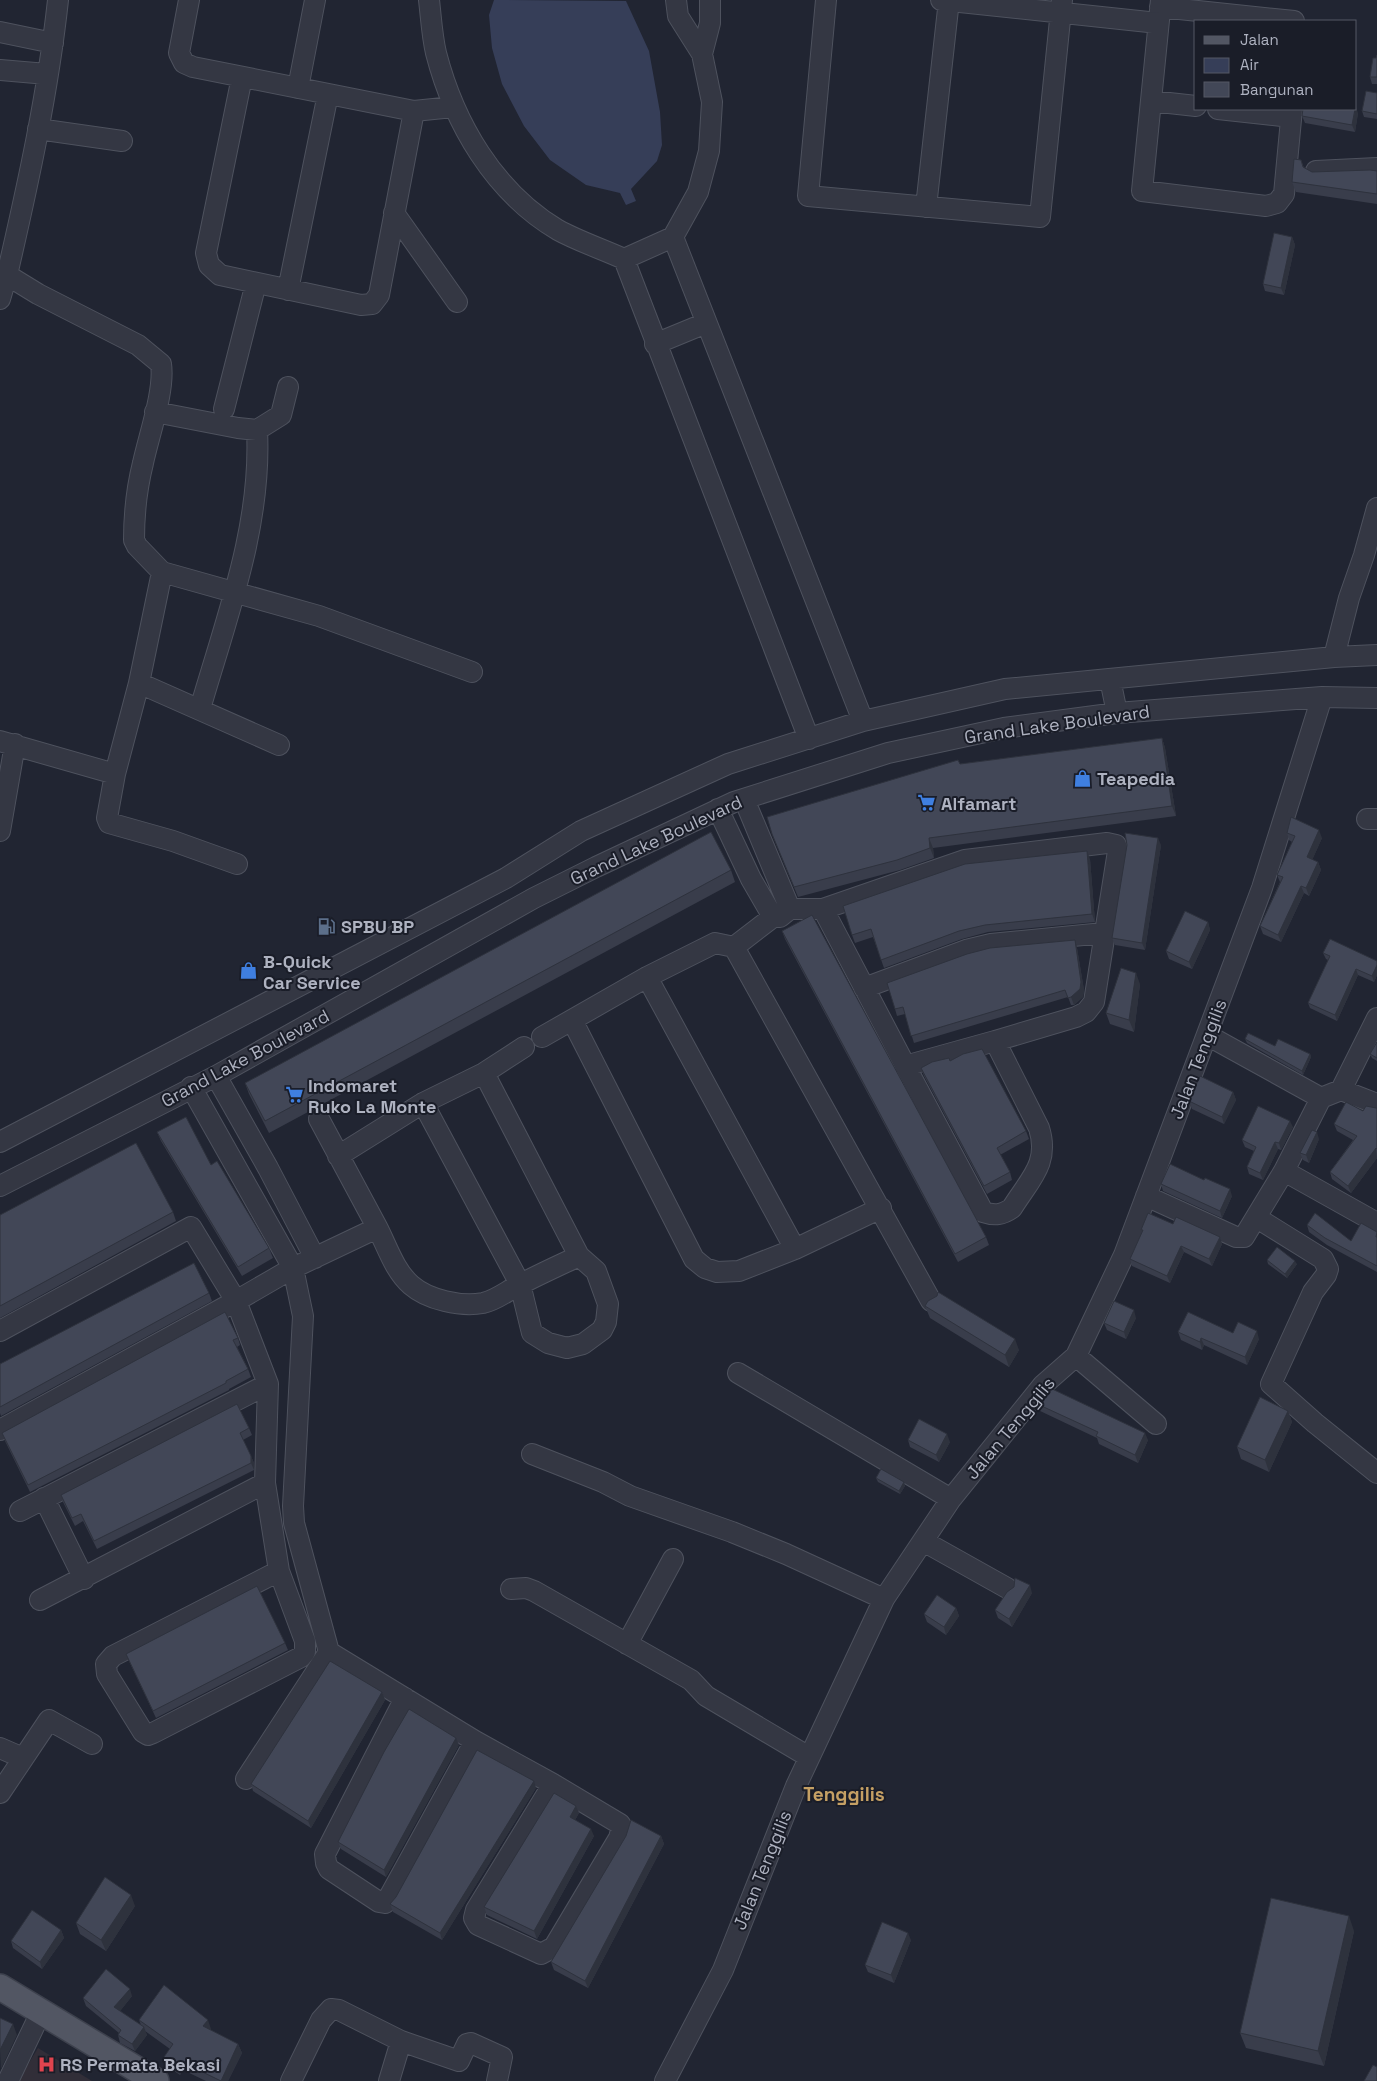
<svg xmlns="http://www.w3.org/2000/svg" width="1377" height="2081" font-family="'Space Grotesk',sans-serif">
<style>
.medical{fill:#312e38}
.water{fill:#363e58}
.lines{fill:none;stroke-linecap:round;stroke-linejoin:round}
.minor-casing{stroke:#4e525e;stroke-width:22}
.major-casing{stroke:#3d414d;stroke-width:28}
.minor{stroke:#343743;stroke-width:20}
.major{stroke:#525663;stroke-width:25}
.wall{fill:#393d4b}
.shaded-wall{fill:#2e323d}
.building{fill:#424757;stroke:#2e323d}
.labels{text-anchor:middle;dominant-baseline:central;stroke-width:4;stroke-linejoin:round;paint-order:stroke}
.street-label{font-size:18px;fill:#aeb2c0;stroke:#1a1d28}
.poi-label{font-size:18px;font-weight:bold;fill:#aeb2c0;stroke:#1a1d28;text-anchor:start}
.neighbourhood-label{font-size:19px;font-weight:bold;fill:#c5a064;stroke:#1a1d28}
</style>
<rect width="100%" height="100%" fill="#212532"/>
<!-- medical -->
<path class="medical" d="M38,2048L92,2081H18Z"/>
<!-- water -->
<path class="water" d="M494,0L626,1L649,51L660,112L662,145L657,161L631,189L636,201L626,205L620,193L586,185L550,160L524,126L502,84L492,48L489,15Z"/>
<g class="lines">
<defs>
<path id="minor" d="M189,0L179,53L184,63L193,67L414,111L453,107
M429,0C431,17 432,36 436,53C454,123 494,192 558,230C578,241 602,249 624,259L673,237L698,192L709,151L712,102L702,54L678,16L676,0
M826,0L808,196L1040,217L1062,0
M941,0L1158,23
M1161,0L1142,191L1266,206L1277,203L1284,194L1292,109
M1160,7L1294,21
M0,32L53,43
M702,54L710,23V0
M0,70L47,74
M242,77L206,253L209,265L220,275L361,305L372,304L379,295L414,111
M298,88L315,0
M1151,101L1196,106
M1218,109L1291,117
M38,129L122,141
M1316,171L1377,168
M926,207L949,0
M394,213L457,302
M673,237L863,721
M624,259L809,739
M288,290L328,94
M0,299L7,275
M655,344L706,323
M224,409L256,283
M155,412L238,428L257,430L281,415L288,387
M162,572L319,616L472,672
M1334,657L1349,598L1364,555L1377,508
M1110,679L1117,713
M139,683L279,745
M200,709C226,619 262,526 257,430
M0,741L115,774L139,683L162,572L137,546L134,540C134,515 137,487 143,463C149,435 165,390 161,364L138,345L38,294L7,275C28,184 48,93 58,0
M115,774L107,818L109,823L173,841L237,864
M744,799L790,909
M718,809L751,879L773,917
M1367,819H1377
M0,831L15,744
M823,909L965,860L1107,843L1116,845L1118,851L1094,1002L1086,1012L1076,1017L995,1041
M734,947L773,917H780L790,909H823C875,1009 927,1107 980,1206L983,1212C995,1216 1002,1215 1012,1208C1030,1179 1050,1163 1039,1128L995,1041L905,1066
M647,977L795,1249
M864,988L966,950L991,944L1104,933
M572,1020L694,1259L705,1268L717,1272L739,1271L795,1249L881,1208
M1207,1035L1321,1098L1341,1090L1377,1104
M542,1037L647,977L715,943L734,947L931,1301
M484,1073L579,1256
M216,1076L268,1168L315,1258
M191,1087L293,1268L303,1316L293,1506L294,1523L329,1652L475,1741L553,1784L620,1824L622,1827L619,1838L554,1947L541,1954L478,1925L474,1918L476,1910L553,1784
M1341,1090L1377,1018
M319,1119C338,1155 358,1191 377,1227C387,1246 394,1270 411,1285C428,1300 461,1307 483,1303C497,1300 508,1290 521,1284C540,1274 560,1265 579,1256L596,1271L608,1304L606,1322L602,1330L583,1344L567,1348L548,1343L532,1333L520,1284L423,1103
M0,1142L506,878L581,831L728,764L863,721L1005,689L1334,657L1377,655
M338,1156L423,1103L484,1073L524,1047
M1284,1171L1377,1223
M0,1186L216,1076L534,898L596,867L734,802L888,753L1004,728L1117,713L1322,697L1377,698
M1146,1196L1236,1237H1244L1284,1171L1321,1098
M1257,1218L1323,1259L1328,1269L1326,1275L1313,1292L1271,1384L1315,1423L1377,1473
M0,1331L191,1227L236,1301L268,1384L20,1511
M1076,1356L1156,1424
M738,1373L951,1499
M268,1384L265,1483L279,1571L305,1641V1652L301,1657L153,1733L148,1735L143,1732L107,1674L106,1664L113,1656L279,1571
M0,1430L236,1301L293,1268L377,1228
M532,1454L603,1482L630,1496L732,1532L786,1554L884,1599
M44,1498L84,1579
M923,1541L1007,1588
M511,1589L526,1588L534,1591L691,1680L706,1696L809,1757
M40,1600L265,1483
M627,1644L673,1559
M405,1698L325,1854L326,1863L329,1869L379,1902L385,1903L388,1899L475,1741
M0,1748L23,1758
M246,1779L329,1652
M0,1793L49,1720L92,1744
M401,2041L459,2061L467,2044L471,2043L502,2057L497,2081
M8,2081L41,2012
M291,2081L321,2020L331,2009L339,2010L401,2041L389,2081
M665,2081L723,1970L796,1786L884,1599L951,1499L1043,1385L1076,1356L1124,1255L1262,888L1322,697"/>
<path id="major" d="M0,1987L156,2081"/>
</defs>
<!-- minor casing -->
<use href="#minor" class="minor-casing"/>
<!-- major casing -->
<use href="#major" class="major-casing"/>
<!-- minor -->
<use href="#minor" class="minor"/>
<!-- major -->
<use href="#major" class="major"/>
</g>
<!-- wall -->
<path class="wall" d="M1377,55V84H1372L1370,77Z
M1377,93V119L1364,117L1362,111Z
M1358,113L1355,132L1305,123L1302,116Z
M1301,160L1304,168L1312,172L1377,171V204L1296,192L1292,182Z
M1292,237L1295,245L1284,295L1265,291L1263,284Z
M1162,738L1165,748L1176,816L933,848L934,858L900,870L798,897L772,834L960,764Z
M1287,833L1322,838L1312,860L1318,862L1321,870L1309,896L1304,893L1281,942L1263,934L1260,926L1280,882L1277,875L1292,842L1289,840Z
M1161,845L1145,950L1115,945L1112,938Z
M1090,859L1095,922L988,932L962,939L884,968L873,937L855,943L852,935Z
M731,870L735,882L269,1133L249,1094L245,1083Z
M1208,922L1210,930L1192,969L1169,959L1166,951Z
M782,931L986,1237L989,1245L958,1262L785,939Z
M1077,948L1084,990L1083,997L1074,1005H1071L1068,997L914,1043L905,1014L897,1016L895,1009Z
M1323,953L1377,961V975L1374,982L1358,975L1337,1021L1310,1008L1308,1003L1328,960L1326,959Z
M1140,984L1134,1032L1110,1024L1106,1013Z
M1245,1039L1310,1054L1311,1057L1303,1075L1247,1043Z
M1377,1042V1061L1372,1058L1370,1054Z
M950,1061L1026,1131L1029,1139L1000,1155L1010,1172L1012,1180L987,1194L924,1076L921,1068Z
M1233,1092L1236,1100L1224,1124L1192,1109L1189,1101Z
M1376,1108H1377V1158L1351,1193L1332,1179L1330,1172L1353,1140L1337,1131L1334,1124L1363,1111Z
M1293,1127L1281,1150L1278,1149L1263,1180L1249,1174L1247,1167L1254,1151L1245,1147L1242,1140Z
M157,1132L211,1165L269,1248L273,1258L242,1276L161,1141Z
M1319,1139L1309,1163L1303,1160L1300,1153Z
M1161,1184L1232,1196L1222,1218L1163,1191Z
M173,1212L176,1221L0,1318V1215Z
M1173,1224L1220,1237L1222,1244L1212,1266L1184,1252L1170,1283L1132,1266L1130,1259L1142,1232L1141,1230Z
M1307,1225L1351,1241L1377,1232V1272L1327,1245L1309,1232Z
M1267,1260L1297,1264L1287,1278L1268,1264Z
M209,1293L212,1301L1,1416L0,1413V1364Z
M925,1306L1019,1350L1009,1367L930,1318Z
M1136,1318L1126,1339L1107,1330L1104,1323Z
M1178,1332L1233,1333L1259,1339L1247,1365L1204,1345L1202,1350L1181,1340Z
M238,1338L240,1345L237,1347L248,1369L251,1377L229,1389V1390L30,1492L5,1441L2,1433Z
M1035,1403L1148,1440L1138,1463L1099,1444L1097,1438L1038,1410Z
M1288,1411L1292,1422L1269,1472L1241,1459L1237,1447Z
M249,1428L252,1435L243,1440L254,1463V1470L97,1549L83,1521L75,1526L63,1502L61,1495Z
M908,1440L950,1442L939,1462L910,1447Z
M876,1478L904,1482L905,1486L900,1494L878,1482Z
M1032,1593L1012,1627L998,1618L995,1610Z
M956,1608L959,1616L946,1635L927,1622L924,1614Z
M285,1643L288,1650L156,1718L129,1661L126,1654Z
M382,1692L385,1700L311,1828L253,1791L251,1784Z
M459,1745L386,1877L341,1849L338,1842Z
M536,1788L442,1940L393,1912L390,1904Z
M576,1806L579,1813L575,1820L594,1836L537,1939L487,1915L484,1907Z
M661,1836L664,1844L588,1988L554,1970L551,1962Z
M135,1906L106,1951L80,1934L76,1923Z
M61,1930L64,1938L42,1969L13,1948L11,1941Z
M1354,1931L1324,2066L1246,2048L1240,2033Z
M911,1940L894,1983L868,1972L865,1965Z
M132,1996L120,2011L141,2025L139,2020L211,2029L210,2030L238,2044L242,2053L228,2081H206L183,2070L180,2075L167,2066L164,2057L170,2049L145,2031L147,2035L135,2051L120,2043L118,2035L119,2033L86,2006L83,1998Z"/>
<!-- shaded-wall -->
<path class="shaded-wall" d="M1356,107L1358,113L1355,132L1352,125Z
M1292,237L1295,245L1284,295L1281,288Z
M1162,738L1165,748L1176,816L1172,806Z
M1319,830L1322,838L1310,865L1307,857Z
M929,838L933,848L934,858L930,848Z
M1158,838L1161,845L1145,950L1142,943Z
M1087,851L1090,859L1095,922L1092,914Z
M1318,862L1321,870L1309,896L1306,888Z
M1301,886L1304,893L1281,942L1278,935Z
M1208,922L1210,930L1192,969L1189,962Z
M1075,940L1077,948L1084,990L1083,997L1074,1005L1071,997Z
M1377,965V975L1374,982L1372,976Z
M1356,969L1358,975L1337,1021L1335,1015Z
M1136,973L1140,984L1134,1032L1129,1020Z
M1310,1054L1311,1057L1303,1075L1302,1071Z
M1233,1092L1236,1100L1224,1124L1222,1117Z
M1290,1121L1293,1127L1281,1150L1279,1143Z
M1317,1132L1319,1139L1309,1163L1306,1155Z
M1275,1142L1278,1149L1263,1180L1260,1173Z
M1376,1148L1377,1158L1351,1193L1348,1186Z
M1230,1189L1232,1196L1222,1218L1220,1211Z
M1220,1237L1222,1244L1212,1266L1209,1259Z
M1181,1246L1184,1252L1170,1283L1167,1276Z
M1295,1261L1297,1264L1287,1278L1285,1274Z
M1134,1310L1136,1318L1126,1339L1124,1332Z
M1257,1331L1259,1339L1247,1365L1245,1357Z
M1201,1338L1204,1345L1202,1350L1200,1342Z
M1015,1339L1019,1350L1009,1367L1005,1355Z
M1288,1411L1292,1422L1269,1472L1265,1460Z
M1145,1433L1148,1440L1138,1463L1135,1455Z
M947,1434L950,1442L939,1462L936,1455Z
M251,1456L254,1463V1470L251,1463Z
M904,1482L905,1486L900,1494L899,1491Z
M1030,1585L1032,1593L1012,1627L1009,1619Z
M956,1608L959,1616L946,1635L944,1627Z
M382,1692L385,1700L311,1828L308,1821Z
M456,1738L459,1745L386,1877L384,1870Z
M534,1781L536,1788L442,1940L440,1933Z
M576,1806L579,1813L573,1824L570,1817Z
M591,1829L594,1836L537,1939L534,1931Z
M661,1836L664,1844L588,1988L585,1981Z
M131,1895L135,1906L106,1951L101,1940Z
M1349,1916L1354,1931L1324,2066L1318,2051Z
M61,1930L64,1938L42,1969L40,1962Z
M908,1933L911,1940L894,1983L891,1975Z
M130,1989L132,1996L117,2015L114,2007Z
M208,2020L211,2029L207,2035L203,2026Z
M13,2024L17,2035L1,2069L0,2050Z
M144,2027L147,2035L135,2051L132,2044Z
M238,2044L242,2053L228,2081H221Z
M180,2061L183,2070L180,2075L177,2066Z"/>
<!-- building -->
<path class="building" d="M1377,55V77H1370L1373,58H1376Z
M1366,91L1377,93V114L1362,111Z
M1303,109H1355L1352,125L1302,116Z
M1294,159L1301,160L1303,167L1312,172L1370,170L1377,171V194L1292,182Z
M1274,233L1292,237L1281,288L1263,284Z
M1162,738L1172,806L929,838L930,848L897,860L794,887L772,834L767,817L958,760L960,764Z
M1291,817L1319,830L1307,857L1318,862L1306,888L1301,886L1278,935L1260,926L1283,877L1277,875L1295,836L1287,833Z
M711,832L731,870L265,1121L245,1083Z
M1125,833L1158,838L1142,943L1112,938L1127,845Z
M1087,851L1092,914L985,925L959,931L881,960L871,929L852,935L843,906L965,864Z
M1185,911L1208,922L1189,962L1166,951Z
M812,915L986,1237L955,1254L782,931Z
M1330,939L1377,961V965L1372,976L1356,969L1335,1015L1308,1003L1330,956L1323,953Z
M1075,940L1081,982L1080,989L1071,997L1068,998L1065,990L911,1036L903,1007L895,1009L887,983L967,954L990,948Z
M1121,968L1136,973L1129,1020L1106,1013Z
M1248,1033L1275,1046L1278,1039L1310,1054L1302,1071L1245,1039Z
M1377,1042V1058L1370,1054Z
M982,1049L1026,1131L997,1148L1010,1172L984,1186L921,1068L932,1062L949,1058L950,1061L963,1054Z
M1200,1076L1233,1092L1222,1117L1189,1101Z
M1346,1102L1363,1111L1366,1106L1376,1108H1377V1149L1376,1148L1348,1186L1330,1172L1357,1136L1334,1124Z
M1258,1106L1290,1121L1279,1143L1275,1142L1260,1173L1247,1167L1256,1147L1242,1140Z
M186,1117L211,1165L217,1161L269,1248L238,1267L157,1132Z
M1312,1130L1317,1132L1306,1155L1300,1153Z
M136,1143L173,1212L0,1306V1215Z
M1170,1164L1204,1180L1205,1178L1230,1189L1220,1211L1161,1184Z
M1148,1213L1173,1224L1176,1217L1220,1237L1209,1259L1181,1246L1167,1276L1130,1259L1143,1230H1141Z
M1315,1213L1351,1241L1361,1223L1377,1232L1376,1237H1377V1266L1325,1238L1307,1225Z
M1277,1247L1295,1261L1285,1274L1267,1260Z
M194,1263L209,1293L0,1407V1364Z
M938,1292L1015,1339L1005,1355L925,1306L928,1301L937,1296Z
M1114,1301L1134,1310L1124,1332L1104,1323Z
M225,1312L238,1338L233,1340L248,1369L226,1381V1383L28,1485L2,1433Z
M1188,1312L1233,1333L1238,1322L1257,1331L1245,1357L1201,1338L1200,1342L1178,1332Z
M1048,1387L1145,1433L1135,1455L1096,1436L1098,1432L1035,1403Z
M1260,1397L1288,1411L1265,1460L1237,1447Z
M237,1404L249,1428L240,1433L251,1456V1463L94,1541L81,1514L72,1518L61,1495Z
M919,1419L947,1434L936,1455L908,1440Z
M881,1469L904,1482L899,1491L876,1478Z
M1015,1578L1030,1585L1009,1619L995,1610L1007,1592L1014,1587Z
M257,1586L285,1643L153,1711L126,1654Z
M937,1595L956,1608L944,1627L924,1614Z
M330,1661L382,1692L308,1821L251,1784Z
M409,1709L456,1738L384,1870L338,1842L384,1752Z
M477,1750L534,1781L440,1933L390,1904L396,1897Z
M554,1793L576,1806L570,1817L591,1829L534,1931L484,1907Z
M631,1820L661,1836L585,1981L551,1962L626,1836Z
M105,1877L131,1895L101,1940L76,1923Z
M1271,1898L1349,1916L1318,2051L1240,2033Z
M32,1910L61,1930L40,1962L11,1941Z
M882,1922L908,1933L891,1975L865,1965Z
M106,1969L130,1989L114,2007L144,2027L132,2044L118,2035L121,2030L83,1998Z
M164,1985L208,2020L203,2026L238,2044L221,2081L180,2061L177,2066L164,2057L173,2044L139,2020Z
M0,2018L13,2024L0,2050Z
M1373,2065L1377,2067V2081H1364Z"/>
<!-- icons -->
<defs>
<symbol id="shop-bare" viewBox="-9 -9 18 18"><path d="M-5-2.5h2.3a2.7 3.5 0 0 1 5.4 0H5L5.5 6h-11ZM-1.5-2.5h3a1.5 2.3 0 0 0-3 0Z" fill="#3f7fe0" stroke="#1a1d28" stroke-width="2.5" paint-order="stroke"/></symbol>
<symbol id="supermarket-bare" viewBox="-9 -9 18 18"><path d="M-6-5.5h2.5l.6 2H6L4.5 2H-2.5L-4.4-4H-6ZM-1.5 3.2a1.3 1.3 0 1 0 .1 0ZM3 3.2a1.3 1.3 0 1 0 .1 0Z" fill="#3f7fe0" stroke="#1a1d28" stroke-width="2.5" paint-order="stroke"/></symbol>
<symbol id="fuel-bare" viewBox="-9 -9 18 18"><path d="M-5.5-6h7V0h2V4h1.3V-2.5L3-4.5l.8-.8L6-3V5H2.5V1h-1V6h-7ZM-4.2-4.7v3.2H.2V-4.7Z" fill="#5c6f8a" stroke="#1a1d28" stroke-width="2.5" paint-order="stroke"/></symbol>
<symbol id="hospital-bare" viewBox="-9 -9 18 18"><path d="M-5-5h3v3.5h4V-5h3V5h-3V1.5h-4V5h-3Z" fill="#e0444e" stroke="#1a1d28" stroke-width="2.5" paint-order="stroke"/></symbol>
</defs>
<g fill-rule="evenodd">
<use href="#shop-bare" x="1070" y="766" width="25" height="25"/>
<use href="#supermarket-bare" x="914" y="790" width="25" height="25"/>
<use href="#fuel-bare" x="314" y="914" width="25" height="25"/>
<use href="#shop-bare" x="236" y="958" width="25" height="25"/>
<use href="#supermarket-bare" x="282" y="1082" width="25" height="25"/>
<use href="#hospital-bare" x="34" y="2052" width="25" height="25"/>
</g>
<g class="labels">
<!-- street labels -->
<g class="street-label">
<text transform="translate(1057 724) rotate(-8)">Grand Lake Boulevard</text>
<text transform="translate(656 840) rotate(-25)">Grand Lake Boulevard</text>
<text transform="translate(245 1058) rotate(-28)">Grand Lake Boulevard</text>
<text transform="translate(1198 1059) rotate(-69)">Jalan Tenggilis</text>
<text transform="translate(1010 1428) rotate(-50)">Jalan Tenggilis</text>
<text transform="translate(762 1870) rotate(-68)">Jalan Tenggilis</text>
</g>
<!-- poi labels -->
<g class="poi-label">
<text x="1097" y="778">Teapedia</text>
<text x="941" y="803">Alfamart</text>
<text x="341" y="926">SPBU BP</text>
<text x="263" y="961">B-Quick<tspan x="263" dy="21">Car Service</tspan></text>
<text x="308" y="1085">Indomaret<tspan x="308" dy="21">Ruko La Monte</tspan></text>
<text x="60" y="2064">RS Permata Bekasi</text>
</g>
<!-- neighbourhood labels -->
<g class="neighbourhood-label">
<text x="844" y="1794">Tenggilis</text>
</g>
</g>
<!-- legend -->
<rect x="1194" y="20" width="162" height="90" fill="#1a1d28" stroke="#555965"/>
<rect x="1204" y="36" width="25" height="8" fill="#525663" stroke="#555965"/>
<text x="1240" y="45" font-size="15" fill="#aeb2c0">Jalan</text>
<rect x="1204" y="58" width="25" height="15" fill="#363e58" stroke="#555965"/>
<text x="1240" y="70" font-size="15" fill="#aeb2c0">Air</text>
<rect x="1204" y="82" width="25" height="15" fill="#424757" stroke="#555965"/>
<text x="1240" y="95" font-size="15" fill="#aeb2c0">Bangunan</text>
</svg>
